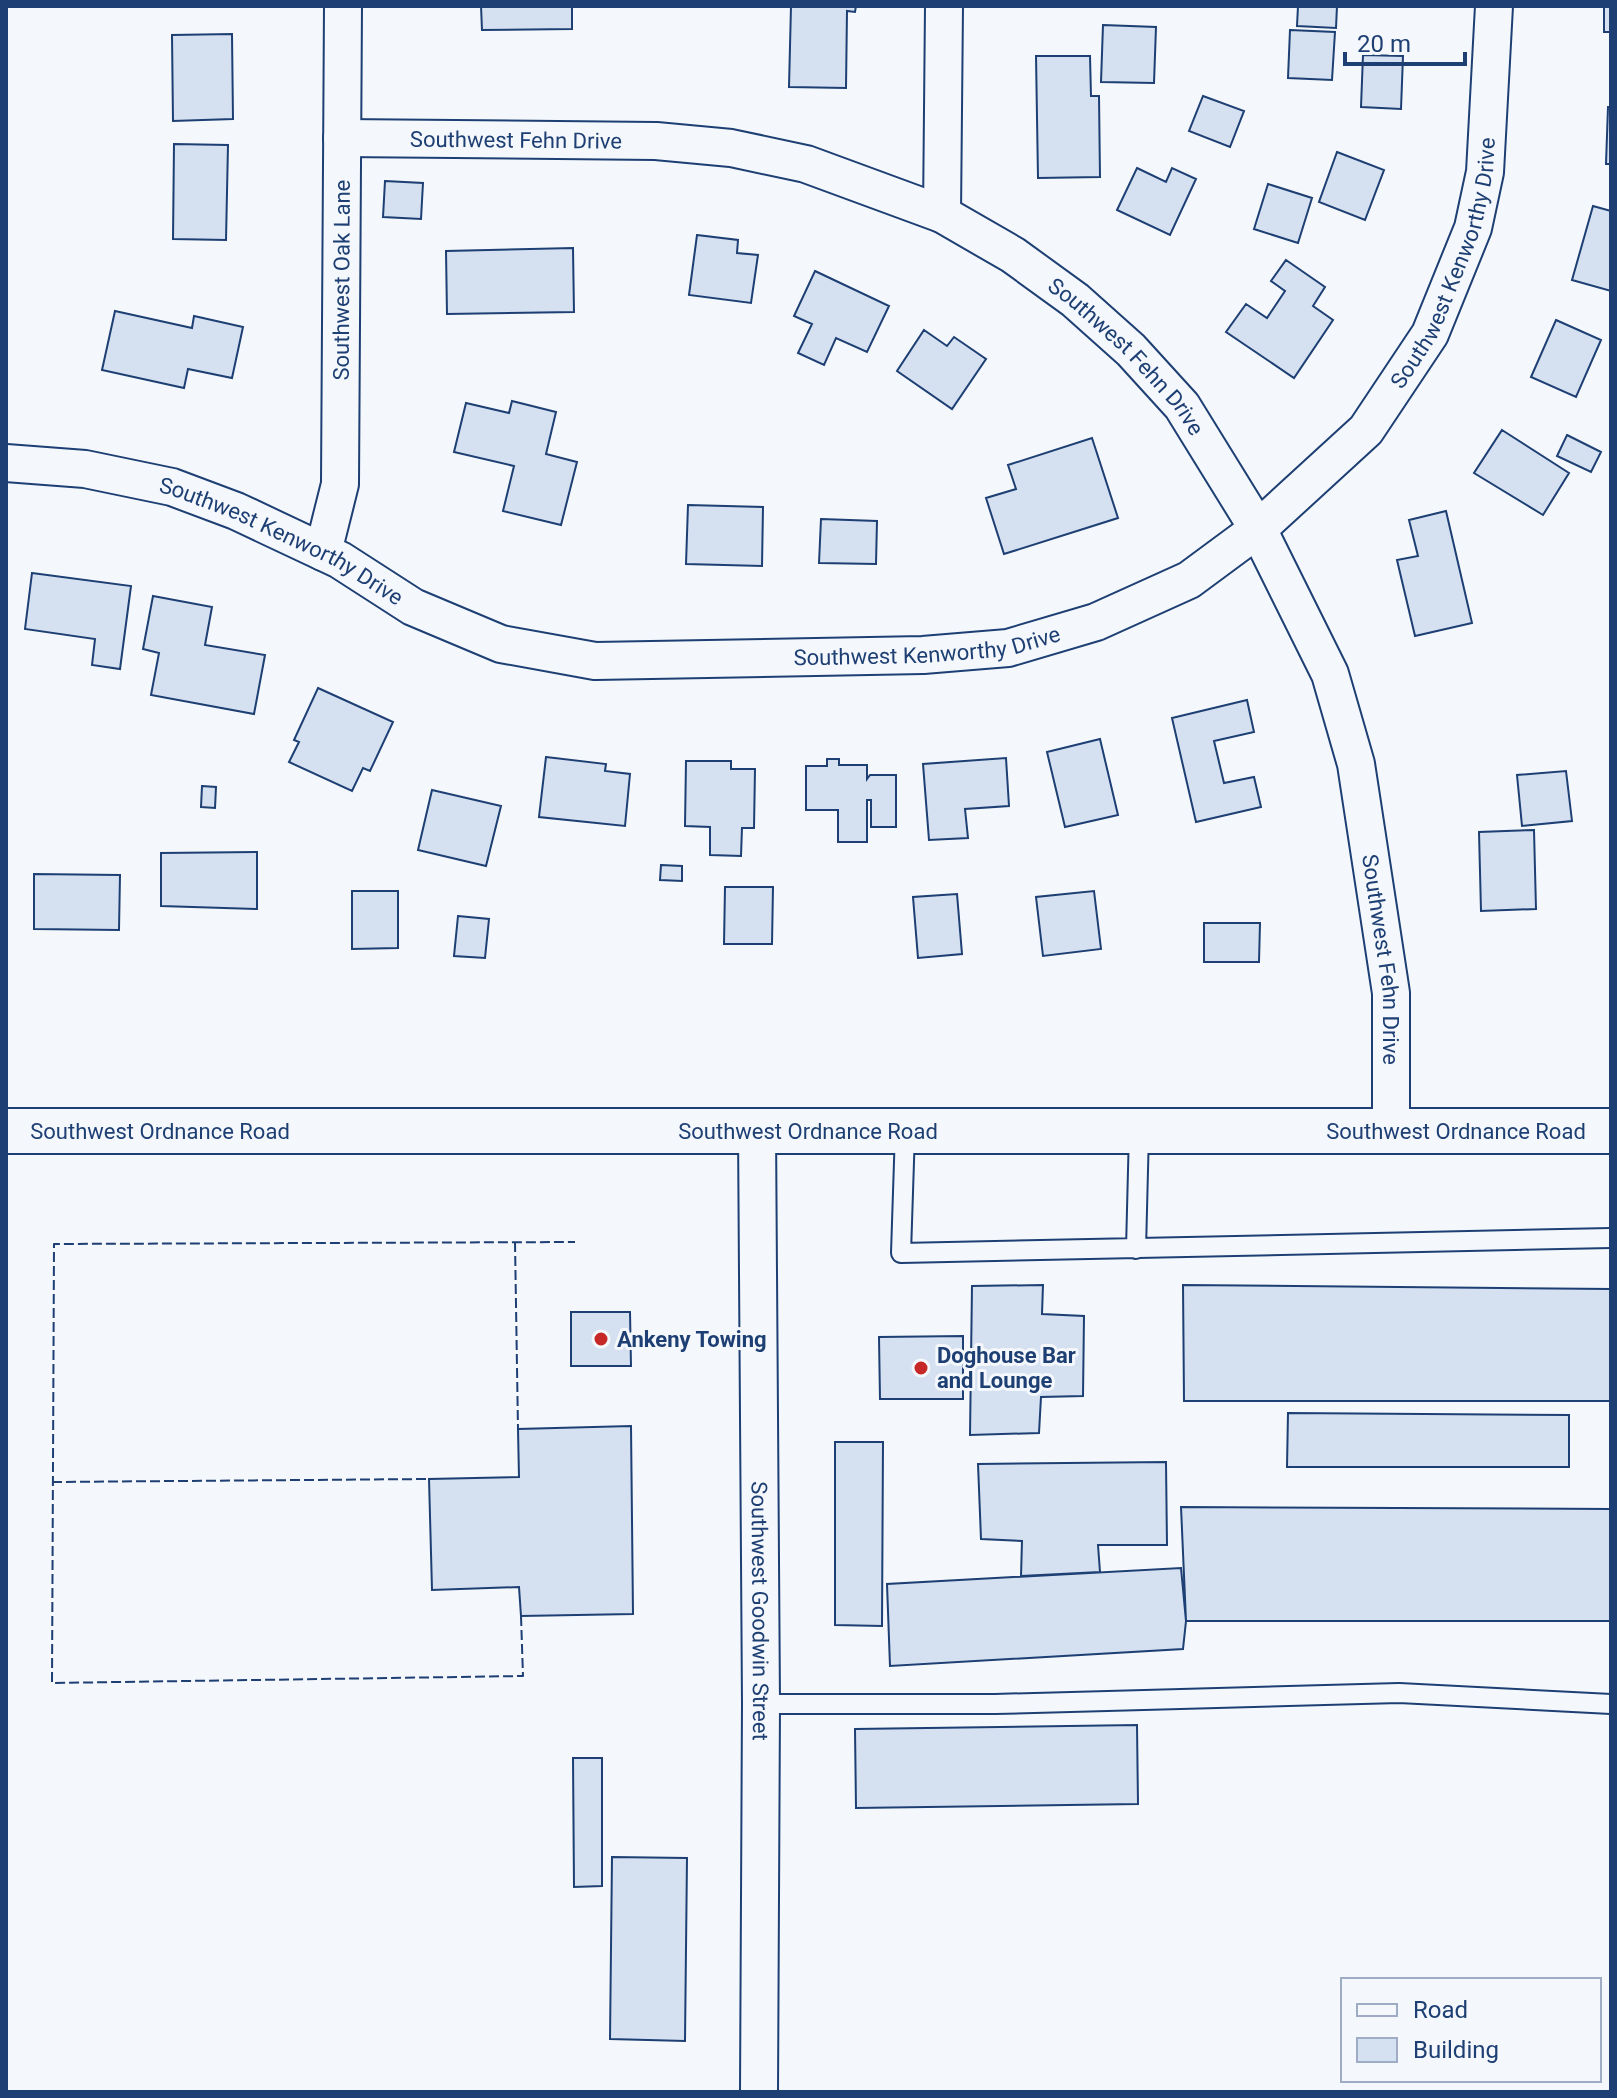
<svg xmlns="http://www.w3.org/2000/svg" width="1617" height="2098" font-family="Roboto,sans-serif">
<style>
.building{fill:#d5e0f0;stroke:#1d3f73;stroke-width:2}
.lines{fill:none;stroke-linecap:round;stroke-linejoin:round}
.service-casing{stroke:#1d3f73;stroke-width:22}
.minor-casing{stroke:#1d3f73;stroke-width:40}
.tertiary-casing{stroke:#1d3f73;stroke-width:48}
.service{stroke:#f4f7fb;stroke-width:18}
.minor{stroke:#f4f7fb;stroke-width:36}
.tertiary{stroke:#f4f7fb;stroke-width:44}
.fence{stroke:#1d3f73;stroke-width:2;stroke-dasharray:10 4;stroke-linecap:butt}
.poi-dot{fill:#c62828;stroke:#f4f7fb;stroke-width:3}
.labels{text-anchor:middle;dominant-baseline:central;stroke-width:6;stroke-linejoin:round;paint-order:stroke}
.street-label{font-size:22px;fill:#1d3f73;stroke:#f4f7fb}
.poi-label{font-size:22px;font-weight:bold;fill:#1d3f73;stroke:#f4f7fb;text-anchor:start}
</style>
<rect width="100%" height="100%" fill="#f4f7fb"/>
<!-- building -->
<path class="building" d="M481,6H572V29L482,30Z
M791,6H856L855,12L847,11L846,88L789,87Z
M1298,6H1337L1336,28L1297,26Z
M1604,6H1611V32H1604Z
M1103,25L1156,27L1154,83L1101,82Z
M1290,30L1335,32L1332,80L1288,78Z
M232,34L233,119L173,121L172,35Z
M1363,55L1403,56L1401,109L1361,107Z
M1036,56H1090L1091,96H1099L1100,177L1038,178Z
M1203,96L1244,111L1230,147L1189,131Z
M1608,107H1611V164H1606Z
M174,144L228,145L226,240L173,239Z
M1337,152L1384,170L1365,220L1319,202Z
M1137,168L1166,182L1172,168L1196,179L1170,235L1117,210Z
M385,181L423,183L421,219L383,217Z
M1268,184L1312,198L1298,243L1254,229Z
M1593,206L1611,211V291L1572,280Z
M697,235L738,240L737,253L758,255L751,303L689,295Z
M573,248L574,312L447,314L446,251Z
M1286,260L1325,287L1313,306L1333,320L1294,378L1226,332L1246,304L1267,318L1285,291L1271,281Z
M815,271L889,306L867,352L836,338L824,365L798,353L812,324L794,316Z
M115,311L192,328L194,316L243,327L232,378L188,369L184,388L102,370Z
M1556,320L1601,340L1576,397L1531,377Z
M924,330L947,346L954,337L986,359L952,409L897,371Z
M512,401L556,412L546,454L577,462L561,525L503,511L514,466L454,452L466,403L509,413Z
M1502,430L1569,473L1543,515L1474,473Z
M1567,435L1601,452L1591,472L1557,456Z
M1092,438L1118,518L1004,554L986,498L1016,489L1008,465Z
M688,505L763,507L762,566L686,564Z
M1446,511L1472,623L1415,636L1397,560L1418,556L1409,520Z
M821,519L877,521L876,564L819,563Z
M32,573L131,586L120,669L92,665L95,639L25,629Z
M153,596L212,607L205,645L265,655L254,714L151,695L159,653L143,649Z
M318,688L393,722L370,771L363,768L352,791L289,762L299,742L294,740Z
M1247,700L1254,732L1214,741L1224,783L1254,777L1261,807L1196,822L1172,718Z
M1100,739L1118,815L1065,827L1047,752Z
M546,757L606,764L605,771L630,774L625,826L539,817Z
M1006,758L1009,806L965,809L968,838L929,840L923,764Z
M827,759H839V765H867V779L870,775H896V827H871V800H867V842H838V810H806V766H827Z
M686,761H731V769H755L754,828H742L741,856L710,855V827L685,826Z
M1566,771L1572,821L1522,826L1517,775Z
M202,786L216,787L215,808L201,807Z
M432,790L501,806L486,866L418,850Z
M1534,830L1536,909L1481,911L1479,832Z
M257,852V909L161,906V853Z
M661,865L682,866V881L660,880Z
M34,874L120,875L119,930L34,929Z
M725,887H773L772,944H724Z
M352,891H398V948L352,949Z
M1094,891L1101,949L1043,956L1036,897Z
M957,894L962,954L918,958L913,897Z
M458,916L489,919L485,958L454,956Z
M1204,923H1260L1259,962H1204Z
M1043,1285L1042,1314L1084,1316L1083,1396L1041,1397L1039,1433L970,1435L972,1286Z
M1183,1285L1611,1289V1401H1184Z
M571,1312H630L631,1366H571Z
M963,1336V1399H880L879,1337Z
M1288,1413L1569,1415V1467H1287Z
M631,1426L633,1614L521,1616L519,1587L432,1590L429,1479L519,1477L518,1429Z
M835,1442H883L882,1626L835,1625Z
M1166,1462L1167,1545H1098L1100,1572L1021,1576L1022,1541L981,1539L978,1464Z
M1181,1507L1611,1509V1621H1186Z
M1181,1568L1186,1621L1183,1649L890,1666L887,1584Z
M1137,1725L1138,1804L856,1808L855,1729Z
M573,1758H602V1886L574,1887Z
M612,1857L687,1858L685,2041L610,2039Z"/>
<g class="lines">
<defs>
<path id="service" d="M905,1131L901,1253L1611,1238
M1136,1249L1139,1131
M761,1704H995L1399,1693L1611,1704"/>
<g id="minor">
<path id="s1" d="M342,138L656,141L731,148L806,164L942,214L1013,255L1075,300L1131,350L1182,406L1258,529L1330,674L1356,764L1391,993V1131"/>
<path d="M942,214L944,6"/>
<path id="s2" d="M6,463L85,469L172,487L236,511L340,560L413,607L501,644L595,661L923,655L1008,648L1096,622L1189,580L1258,529L1366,430L1430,334L1473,228L1485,172L1494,6"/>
<path id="s3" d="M323,552L340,484L343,6"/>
<path id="s4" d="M757,1129L761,1704L759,2092"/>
</g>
<g id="tertiary">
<path id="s5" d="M6,1131H1611"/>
</g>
</defs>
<!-- service casing -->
<use href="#service" class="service-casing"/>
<!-- minor casing -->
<use href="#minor" class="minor-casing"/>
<!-- tertiary casing -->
<use href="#tertiary" class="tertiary-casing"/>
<!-- service -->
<use href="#service" class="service"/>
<!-- minor -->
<use href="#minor" class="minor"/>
<!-- tertiary -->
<use href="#tertiary" class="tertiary"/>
<!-- fence -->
<path class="fence" d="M515,1242L518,1429
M52,1482L429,1479
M521,1616L523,1676L52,1683L54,1244L575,1242"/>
</g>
<!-- markers -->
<g class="poi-dot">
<circle cx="601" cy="1339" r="8"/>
<circle cx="921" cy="1368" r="8"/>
</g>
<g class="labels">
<!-- street labels -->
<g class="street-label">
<text stroke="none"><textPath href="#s1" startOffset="174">Southwest Fehn Drive</textPath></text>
<text stroke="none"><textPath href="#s2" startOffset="1656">Southwest Kenworthy Drive</textPath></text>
<text stroke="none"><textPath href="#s3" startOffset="274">Southwest Oak Lane</textPath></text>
<text stroke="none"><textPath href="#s1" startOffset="846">Southwest Fehn Drive</textPath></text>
<text stroke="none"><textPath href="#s2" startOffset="290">Southwest Kenworthy Drive</textPath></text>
<text stroke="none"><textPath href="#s2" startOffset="962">Southwest Kenworthy Drive</textPath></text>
<text stroke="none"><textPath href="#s1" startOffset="1518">Southwest Fehn Drive</textPath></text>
<text stroke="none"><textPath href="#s5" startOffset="802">Southwest Ordnance Road</textPath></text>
<text stroke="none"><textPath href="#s5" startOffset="1450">Southwest Ordnance Road</textPath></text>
<text stroke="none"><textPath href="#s5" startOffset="154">Southwest Ordnance Road</textPath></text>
<text stroke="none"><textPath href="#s4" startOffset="482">Southwest Goodwin Street</textPath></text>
</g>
<!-- poi labels -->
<g class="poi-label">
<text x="617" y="1339">Ankeny Towing</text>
<text x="937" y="1355">Doghouse Bar<tspan x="937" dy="25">and Lounge</tspan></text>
</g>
</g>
<!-- border -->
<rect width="1617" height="2098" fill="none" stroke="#1d3f73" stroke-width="16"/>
<!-- legend -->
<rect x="1341" y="1978" width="260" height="104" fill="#f4f7fb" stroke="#9eadc5" stroke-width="2"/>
<rect x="1357" y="2004" width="40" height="12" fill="#f4f7fb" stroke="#9eadc5" stroke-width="2"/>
<text x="1413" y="2018" font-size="24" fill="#1d3f73">Road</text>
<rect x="1357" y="2038" width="40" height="24" fill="#d5e0f0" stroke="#9eadc5" stroke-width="2"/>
<text x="1413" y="2058" font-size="24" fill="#1d3f73">Building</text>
<!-- scale -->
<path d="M1345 52v12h120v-12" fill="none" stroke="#1d3f73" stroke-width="4"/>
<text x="1357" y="52" font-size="24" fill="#1d3f73" stroke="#f4f7fb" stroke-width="6" paint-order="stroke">20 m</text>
</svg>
